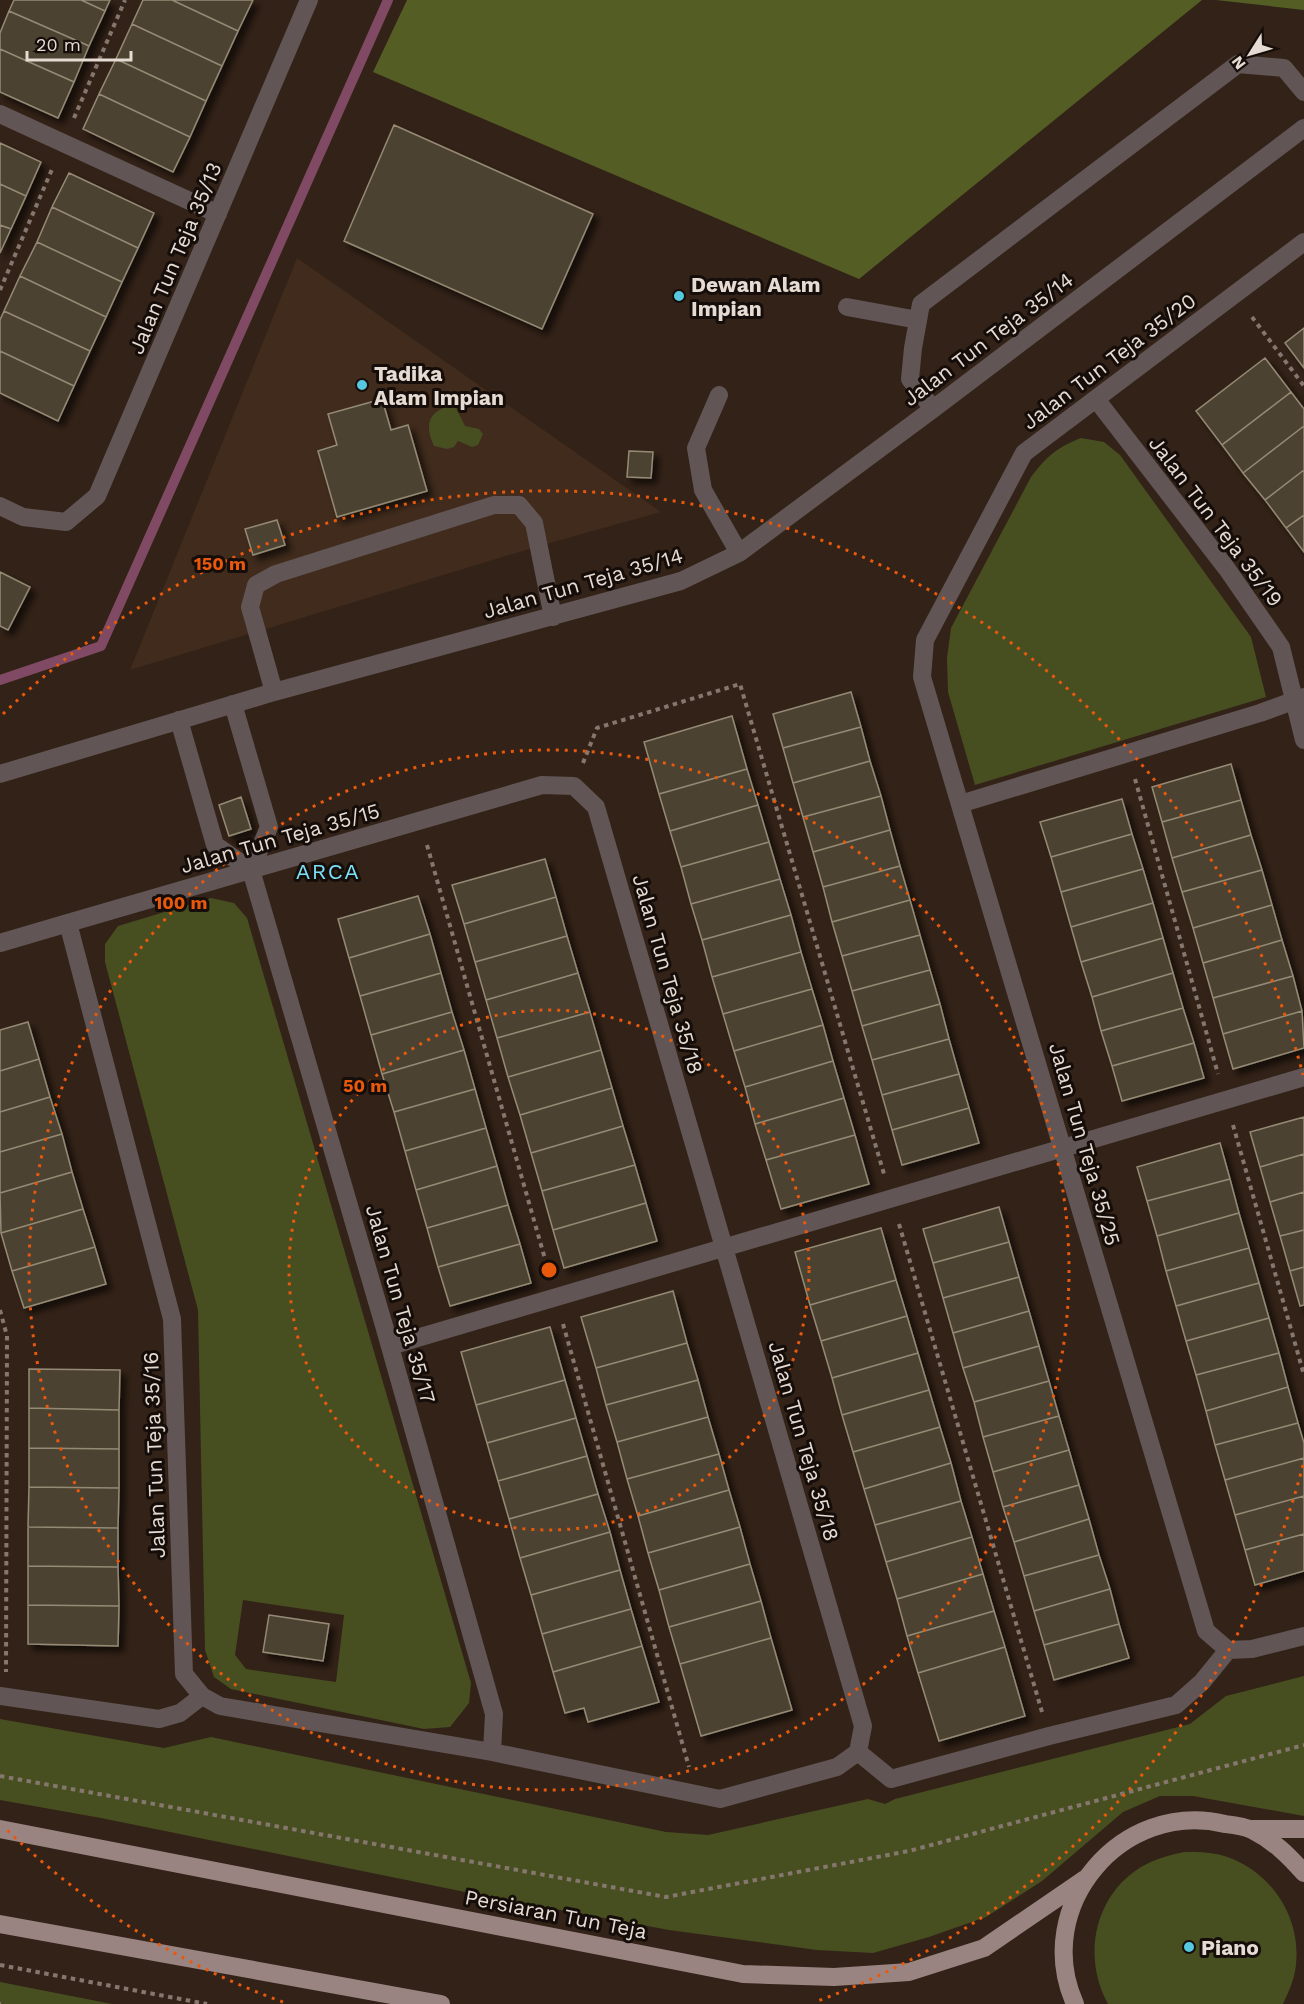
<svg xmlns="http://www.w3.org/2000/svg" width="1304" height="2004" font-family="'Work Sans',sans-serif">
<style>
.built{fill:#402b1c}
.green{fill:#474f21;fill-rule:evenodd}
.forest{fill:#545e24}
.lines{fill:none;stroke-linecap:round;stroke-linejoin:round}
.stream{stroke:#814a64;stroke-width:10}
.building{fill:#4c4330;stroke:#948a75;stroke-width:1.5;filter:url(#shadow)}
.path{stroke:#85776e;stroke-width:4;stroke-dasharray:4.5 4.5;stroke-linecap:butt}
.minor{stroke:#615655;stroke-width:18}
.major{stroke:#9a8482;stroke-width:18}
.ring{fill:none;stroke:#e8590c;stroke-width:3;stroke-dasharray:3 6}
.poi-dot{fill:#56c9e1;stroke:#150d09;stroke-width:2}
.labels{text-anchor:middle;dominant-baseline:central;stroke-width:6;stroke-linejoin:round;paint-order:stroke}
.street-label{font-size:21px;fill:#e6dbd3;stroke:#150d09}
.poi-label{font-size:21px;font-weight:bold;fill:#e6dbd3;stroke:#150d09;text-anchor:start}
.neighbourhood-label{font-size:22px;letter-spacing:1.5px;fill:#7ce1f8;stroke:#150d09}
.centre{fill:#e8590c;stroke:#150d09;stroke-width:3}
.ring-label{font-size:18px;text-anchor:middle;font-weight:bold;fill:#e8590c;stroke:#150d09;stroke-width:6;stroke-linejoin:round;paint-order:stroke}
</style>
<defs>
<filter id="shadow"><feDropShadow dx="5.5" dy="5.5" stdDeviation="3" flood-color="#0009"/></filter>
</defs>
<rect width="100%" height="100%" fill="#332217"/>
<!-- built -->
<path class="built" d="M297,258L661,512L539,546L130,670Z"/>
<!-- green -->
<path class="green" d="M452,405L456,408L465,426L479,429L483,434L478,445L472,447L458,441L454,447L447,449L434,446C424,425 428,411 452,405Z
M1081,438L1104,442L1120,455L1251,637L1266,697L975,785L948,692L947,658L951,628L1031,477C1047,456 1056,448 1081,438Z
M211,898L234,903L247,918L471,1683L469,1703L450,1727L424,1729L231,1689L214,1677L205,1650L198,1310L105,962V944L118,926ZM243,1600L344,1615L336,1682L246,1669L235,1655Z
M1304,1676V1816L1193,1796H1160L1123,1812L1042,1881L986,1917L929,1937L873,1953L817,1950L669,1930L485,1896L101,1818L0,1800V1719L164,1748L211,1737L666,1832L708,1835L868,1799L885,1804L895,1799L1190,1724L1226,1696Z
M1184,1852C1200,1852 1215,1852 1230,1858C1273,1874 1301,1919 1296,1964C1295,1978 1289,1991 1283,2004H1108C1082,1957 1094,1896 1141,1867C1155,1859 1169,1855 1184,1852Z
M0,1982L112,2004H0Z"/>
<!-- forest -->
<path class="forest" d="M407,0H1202L859,279L373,72Z
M1216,0H1304V10Z"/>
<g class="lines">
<!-- stream -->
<path class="stream" d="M0,680L101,646L388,0"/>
</g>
<!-- building -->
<path class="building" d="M14,0H81L105,11L89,46L9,11Z
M81,0H110L105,11Z
M143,0H172L238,31L222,66L132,24Z
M172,0H253L238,31Z
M9,11L89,46L74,82L0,49V33Z
M132,24L222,66L206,101L116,59Z
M0,49L74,82L58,118L0,92Z
M116,59L206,101L190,137L99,94Z
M99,94L190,137L173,172L83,129Z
M394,125L593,214L542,329L344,241Z
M0,143L41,162L26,196L0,184Z
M69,173L154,213L138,248L52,207Z
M0,184L26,196L11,229L0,225Z
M52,207L138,248L122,282L37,242Z
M0,225L11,229L0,253Z
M37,242L122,282L106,317L20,276Z
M20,276L106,317L90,351L4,311Z
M4,311L90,351L74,386L0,351V320Z
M1304,328V368L1285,343Z
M0,351L74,386L58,421L0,393Z
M1265,358L1291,392L1222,445L1196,411Z
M1291,392L1304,409V426L1243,473L1222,445Z
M382,399L391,430L408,425L427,491L337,517L318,451L337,445L328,414Z
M1304,426V470L1265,500L1243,473Z
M629,451L653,452L651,478L627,477Z
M1304,470V515L1286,528L1265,500Z
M1304,515V552L1286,528Z
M277,520L285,545L253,555L245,529Z
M0,572L30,587L8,630L0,626Z
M851,692L861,727L783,748L773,714Z
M732,716L747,769L659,794L644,742Z
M861,727L870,761L793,783L783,748Z
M870,761L881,796L803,817L793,783Z
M1231,764L1241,800L1162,822L1152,787Z
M747,769L758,805L670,831L659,794Z
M881,796L890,830L813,852L803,817Z
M241,797L251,829L229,836L219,805Z
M1122,799L1132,834L1051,857L1040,822Z
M1241,800L1251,835L1172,858L1162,822Z
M758,805L769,842L681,867L670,831Z
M890,830L900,866L823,887L813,852Z
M1132,834L1143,869L1061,892L1051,857Z
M1251,835L1262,870L1182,892L1172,858Z
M769,842L780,879L691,904L681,867Z
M545,859L556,897L464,924L452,885Z
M900,866L910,900L832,922L823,887Z
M1143,869L1153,903L1071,927L1061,892Z
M1262,870L1272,905L1193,928L1182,892Z
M780,879L791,915L702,940L691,904Z
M418,896L430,934L349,958L338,919Z
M556,897L567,936L475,962L464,924Z
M910,900L920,935L842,956L832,922Z
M1153,903L1163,938L1081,962L1071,927Z
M1272,905L1282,940L1203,963L1193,928Z
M791,915L801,952L712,977L702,940Z
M430,934L441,973L360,996L349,958Z
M920,935L930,970L852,991L842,956Z
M567,936L578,973L486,1000L475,962Z
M1163,938L1173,973L1092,997L1081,962Z
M1282,940L1293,976L1213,998L1203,963Z
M801,952L812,989L723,1014L712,977Z
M930,970L940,1004L862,1026L852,991Z
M441,973L452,1012L371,1035L360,996Z
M578,973L590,1012L497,1038L486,1000Z
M1173,973L1183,1008L1101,1031L1092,997Z
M1293,976L1302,1011L1223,1034L1213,998Z
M812,989L823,1025L734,1051L723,1014Z
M940,1004L949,1039L872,1060L862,1026Z
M1183,1008L1194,1043L1112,1066L1101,1031Z
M1302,1011L1304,1048L1233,1069L1223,1034Z
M452,1012L464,1050L382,1074L371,1035Z
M590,1012L601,1050L508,1077L497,1038Z
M28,1022L39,1059L0,1071V1030Z
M823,1025L833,1061L745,1087L734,1051Z
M949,1039L959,1074L882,1095L872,1060Z
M1194,1043L1204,1078L1122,1101L1112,1066Z
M464,1050L475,1089L394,1112L382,1074Z
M601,1050L612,1088L520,1115L508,1077Z
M39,1059L50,1097L0,1112V1071Z
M833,1061L844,1098L755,1124L745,1087Z
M959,1074L969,1108L892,1130L882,1095Z
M612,1088L623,1126L531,1153L520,1115Z
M475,1089L486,1128L405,1151L394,1112Z
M50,1097L62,1134L0,1152V1112Z
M844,1098L855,1135L766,1160L755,1124Z
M969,1108L979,1143L902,1165L892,1130Z
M1304,1117V1154L1260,1167L1250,1132Z
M623,1126L635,1165L542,1191L531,1153Z
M486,1128L497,1166L416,1190L405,1151Z
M62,1134L72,1172L0,1193V1152Z
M855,1135L869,1184L781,1209L766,1160Z
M1220,1143L1230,1179L1147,1201L1137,1167Z
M1304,1154V1192L1270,1202L1260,1167Z
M635,1165L646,1203L553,1230L542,1191Z
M497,1166L508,1205L427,1228L416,1190Z
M72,1172L83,1209L1,1233L0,1193Z
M1230,1179L1239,1213L1157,1236L1147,1201Z
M1304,1192V1230L1280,1236L1270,1202Z
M646,1203L657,1241L564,1268L553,1230Z
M508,1205L520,1244L438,1267L427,1228Z
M999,1207L1009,1242L933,1263L923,1229Z
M83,1209L95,1247L12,1271L1,1233Z
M1239,1213L1249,1248L1166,1271L1157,1236Z
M881,1228L896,1280L810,1305L795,1252Z
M1304,1230V1267L1290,1271L1280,1236Z
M1009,1242L1019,1277L943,1298L933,1263Z
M520,1244L531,1283L450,1306L438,1267Z
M95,1247L106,1284L24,1308L12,1271Z
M1249,1248L1259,1283L1176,1306L1166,1271Z
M1304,1267V1305L1300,1306L1290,1271Z
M1019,1277L1029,1311L953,1333L943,1298Z
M896,1280L907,1316L821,1341L810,1305Z
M1259,1283L1269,1318L1186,1341L1176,1306Z
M673,1291L687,1343L596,1368L581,1317Z
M1029,1311L1039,1346L963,1368L953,1333Z
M907,1316L918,1353L832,1378L821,1341Z
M1269,1318L1279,1353L1196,1375L1186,1341Z
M550,1327L565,1380L476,1405L461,1352Z
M687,1343L698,1380L606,1405L596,1368Z
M1039,1346L1049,1381L974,1402L963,1368Z
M918,1353L929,1390L842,1415L832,1378Z
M1279,1353L1288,1387L1206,1411L1196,1375Z
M29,1369L120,1370L119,1410L29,1408Z
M565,1380L576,1418L487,1443L476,1405Z
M698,1380L708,1417L617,1442L606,1405Z
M1049,1381L1059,1416L983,1437L974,1402Z
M1288,1387L1298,1423L1215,1445L1206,1411Z
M929,1390L940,1427L853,1452L842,1415Z
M29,1408L119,1410V1449L29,1448Z
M1059,1416L1069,1450L993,1472L983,1437Z
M708,1417L719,1454L627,1479L617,1442Z
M576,1418L587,1456L498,1481L487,1443Z
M1298,1423L1304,1443V1458L1225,1480L1215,1445Z
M940,1427L951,1463L864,1489L853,1452Z
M29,1448L119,1449V1488L29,1487Z
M1069,1450L1079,1485L1003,1507L993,1472Z
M719,1454L729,1490L638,1516L627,1479Z
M587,1456L598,1494L509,1519L498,1481Z
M1304,1458V1496L1235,1515L1225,1480Z
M951,1463L961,1501L875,1525L864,1489Z
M1079,1485L1089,1519L1014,1542L1003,1507Z
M29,1487L119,1488L118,1528L28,1527Z
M729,1490L740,1527L648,1553L638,1516Z
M598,1494L610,1532L520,1558L509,1519Z
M1304,1496V1534L1245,1550L1235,1515Z
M961,1501L972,1537L886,1562L875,1525Z
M1089,1519L1099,1555L1024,1576L1014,1542Z
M28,1527L118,1528V1567L28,1566Z
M740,1527L750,1564L659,1590L648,1553Z
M610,1532L620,1570L531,1595L520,1558Z
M1304,1534V1571L1255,1585L1245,1550Z
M972,1537L983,1574L897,1599L886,1562Z
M1099,1555L1110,1589L1034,1611L1024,1576Z
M750,1564L761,1601L669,1627L659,1590Z
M28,1566L118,1567L119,1606L28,1605Z
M620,1570L631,1609L542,1634L531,1595Z
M983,1574L994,1611L907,1636L897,1599Z
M1110,1589L1119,1624L1044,1645L1034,1611Z
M761,1601L771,1638L680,1664L669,1627Z
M28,1605L119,1606L118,1646L28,1644Z
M631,1609L642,1646L553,1672L542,1634Z
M994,1611L1005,1647L918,1673L907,1636Z
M269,1615L329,1624L323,1661L263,1652Z
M1119,1624L1129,1658L1054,1680L1044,1645Z
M771,1638L792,1710L701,1736L680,1664Z
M642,1646L659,1702L588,1722L584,1708L565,1713L553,1672Z
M1005,1647L1025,1716L939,1741L918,1673Z"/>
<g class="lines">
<!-- path -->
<path class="path" d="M74,118L125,0
M0,290L53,167
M1252,317L1304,386
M583,763L597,728L740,684L884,1174
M1135,779L1218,1074
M427,845L549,1273
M1233,1125L1304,1375
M899,1224L1042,1712
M0,1310L7,1336L6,1672
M563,1324L689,1767
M0,1776L666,1897L909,1851L1304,1745
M0,1965L207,2004
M0,2004H1"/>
<!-- minor -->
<path class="minor" d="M0,114L218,214
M847,307L918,320
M719,395L696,448L703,490L739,553
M1096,399L1227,569L1281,647L1304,740
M933,409L910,379L913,348L921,304L1238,64L1284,68L1304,92
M0,506L23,517L66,522L97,496L309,0
M274,692L250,607L256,585L276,574L494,505H519L534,523L553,617
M233,704L269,827L251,870
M179,720L215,845L251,870L385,1329L494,1714L492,1752
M0,774L274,692L681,581L739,553L933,409L1304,128
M960,804L1260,713L1304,697
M0,943L68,923L542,785L574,786L596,807L863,1726L858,1752L837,1767L720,1799L492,1752L220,1706L202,1696L184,1674L172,1319L68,923
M390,1346L1304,1077
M1228,1650L1206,1631L922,677L925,640L1024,453L1304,242
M1228,1650L1252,1649L1304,1636
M0,1696L159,1719L180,1713L202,1696
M858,1752L891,1779L1049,1736L1176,1705L1202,1682L1228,1650"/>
<!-- major -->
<path class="major" d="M0,1829L743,1974L834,1977L909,1972L984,1948L1085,1879
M1252,1829H1304
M0,1924L441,2004
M1075,2004C1031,1906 1122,1799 1225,1824C1234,1825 1244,1826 1252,1830C1274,1841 1288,1855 1304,1873"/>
</g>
<!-- distance rings -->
<g class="ring">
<circle cx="549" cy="1270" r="260"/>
<circle cx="549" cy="1270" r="520"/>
<path d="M1303 1465A779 779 0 0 1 815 2002M283 2002A779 779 0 0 1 3 1826M3 714A779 779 0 0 1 1303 1075"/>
</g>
<!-- markers -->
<g class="poi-dot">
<circle cx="679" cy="296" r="6"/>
<circle cx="362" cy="385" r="6"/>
<circle cx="1189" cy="1947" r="6"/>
</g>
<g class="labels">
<!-- street labels -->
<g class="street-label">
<text transform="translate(175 258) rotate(-67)">Jalan Tun Teja 35/13</text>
<text transform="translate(988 339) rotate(-37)">Jalan Tun Teja 35/14</text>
<text transform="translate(1109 361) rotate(-37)">Jalan Tun Teja 35/20</text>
<text transform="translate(1216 521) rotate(53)">Jalan Tun Teja 35/19</text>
<text transform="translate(583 583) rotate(-16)">Jalan Tun Teja 35/14</text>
<text transform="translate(280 838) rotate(-16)">Jalan Tun Teja 35/15</text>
<text transform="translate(668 974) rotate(74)">Jalan Tun Teja 35/18</text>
<text transform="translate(1085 1144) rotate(74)">Jalan Tun Teja 35/25</text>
<text transform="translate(401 1304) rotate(74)">Jalan Tun Teja 35/17</text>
<text transform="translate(804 1441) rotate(74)">Jalan Tun Teja 35/18</text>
<text transform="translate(154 1455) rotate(-92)">Jalan Tun Teja 35/16</text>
<text transform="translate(556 1914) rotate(11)">Persiaran Tun Teja</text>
</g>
<!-- poi labels -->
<g class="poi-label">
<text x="691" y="284">Dewan Alam<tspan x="691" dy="24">Impian</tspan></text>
<text x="374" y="373">Tadika<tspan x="374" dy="24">Alam Impian</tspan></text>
<text x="1201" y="1947">Piano</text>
</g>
<!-- neighbourhood labels -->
<g class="neighbourhood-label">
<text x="328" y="871">ARCA</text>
</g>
</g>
<circle cx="549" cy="1270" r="9" class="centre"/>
<g class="ring-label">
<text x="220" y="570">150 m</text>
<text x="181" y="909">100 m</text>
<text x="365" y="1092">50 m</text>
</g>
<!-- north arrow -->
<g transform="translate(1250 54) rotate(233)" stroke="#150d09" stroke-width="4.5" paint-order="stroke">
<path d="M0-4.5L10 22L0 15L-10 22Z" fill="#e6dbd3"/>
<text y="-9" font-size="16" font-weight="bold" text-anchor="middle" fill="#e6dbd3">N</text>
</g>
<!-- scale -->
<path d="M27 51v9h104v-9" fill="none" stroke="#e6dbd3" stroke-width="3"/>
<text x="36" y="51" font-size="18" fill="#e6dbd3" stroke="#150d09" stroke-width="4.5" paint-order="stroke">20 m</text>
</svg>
